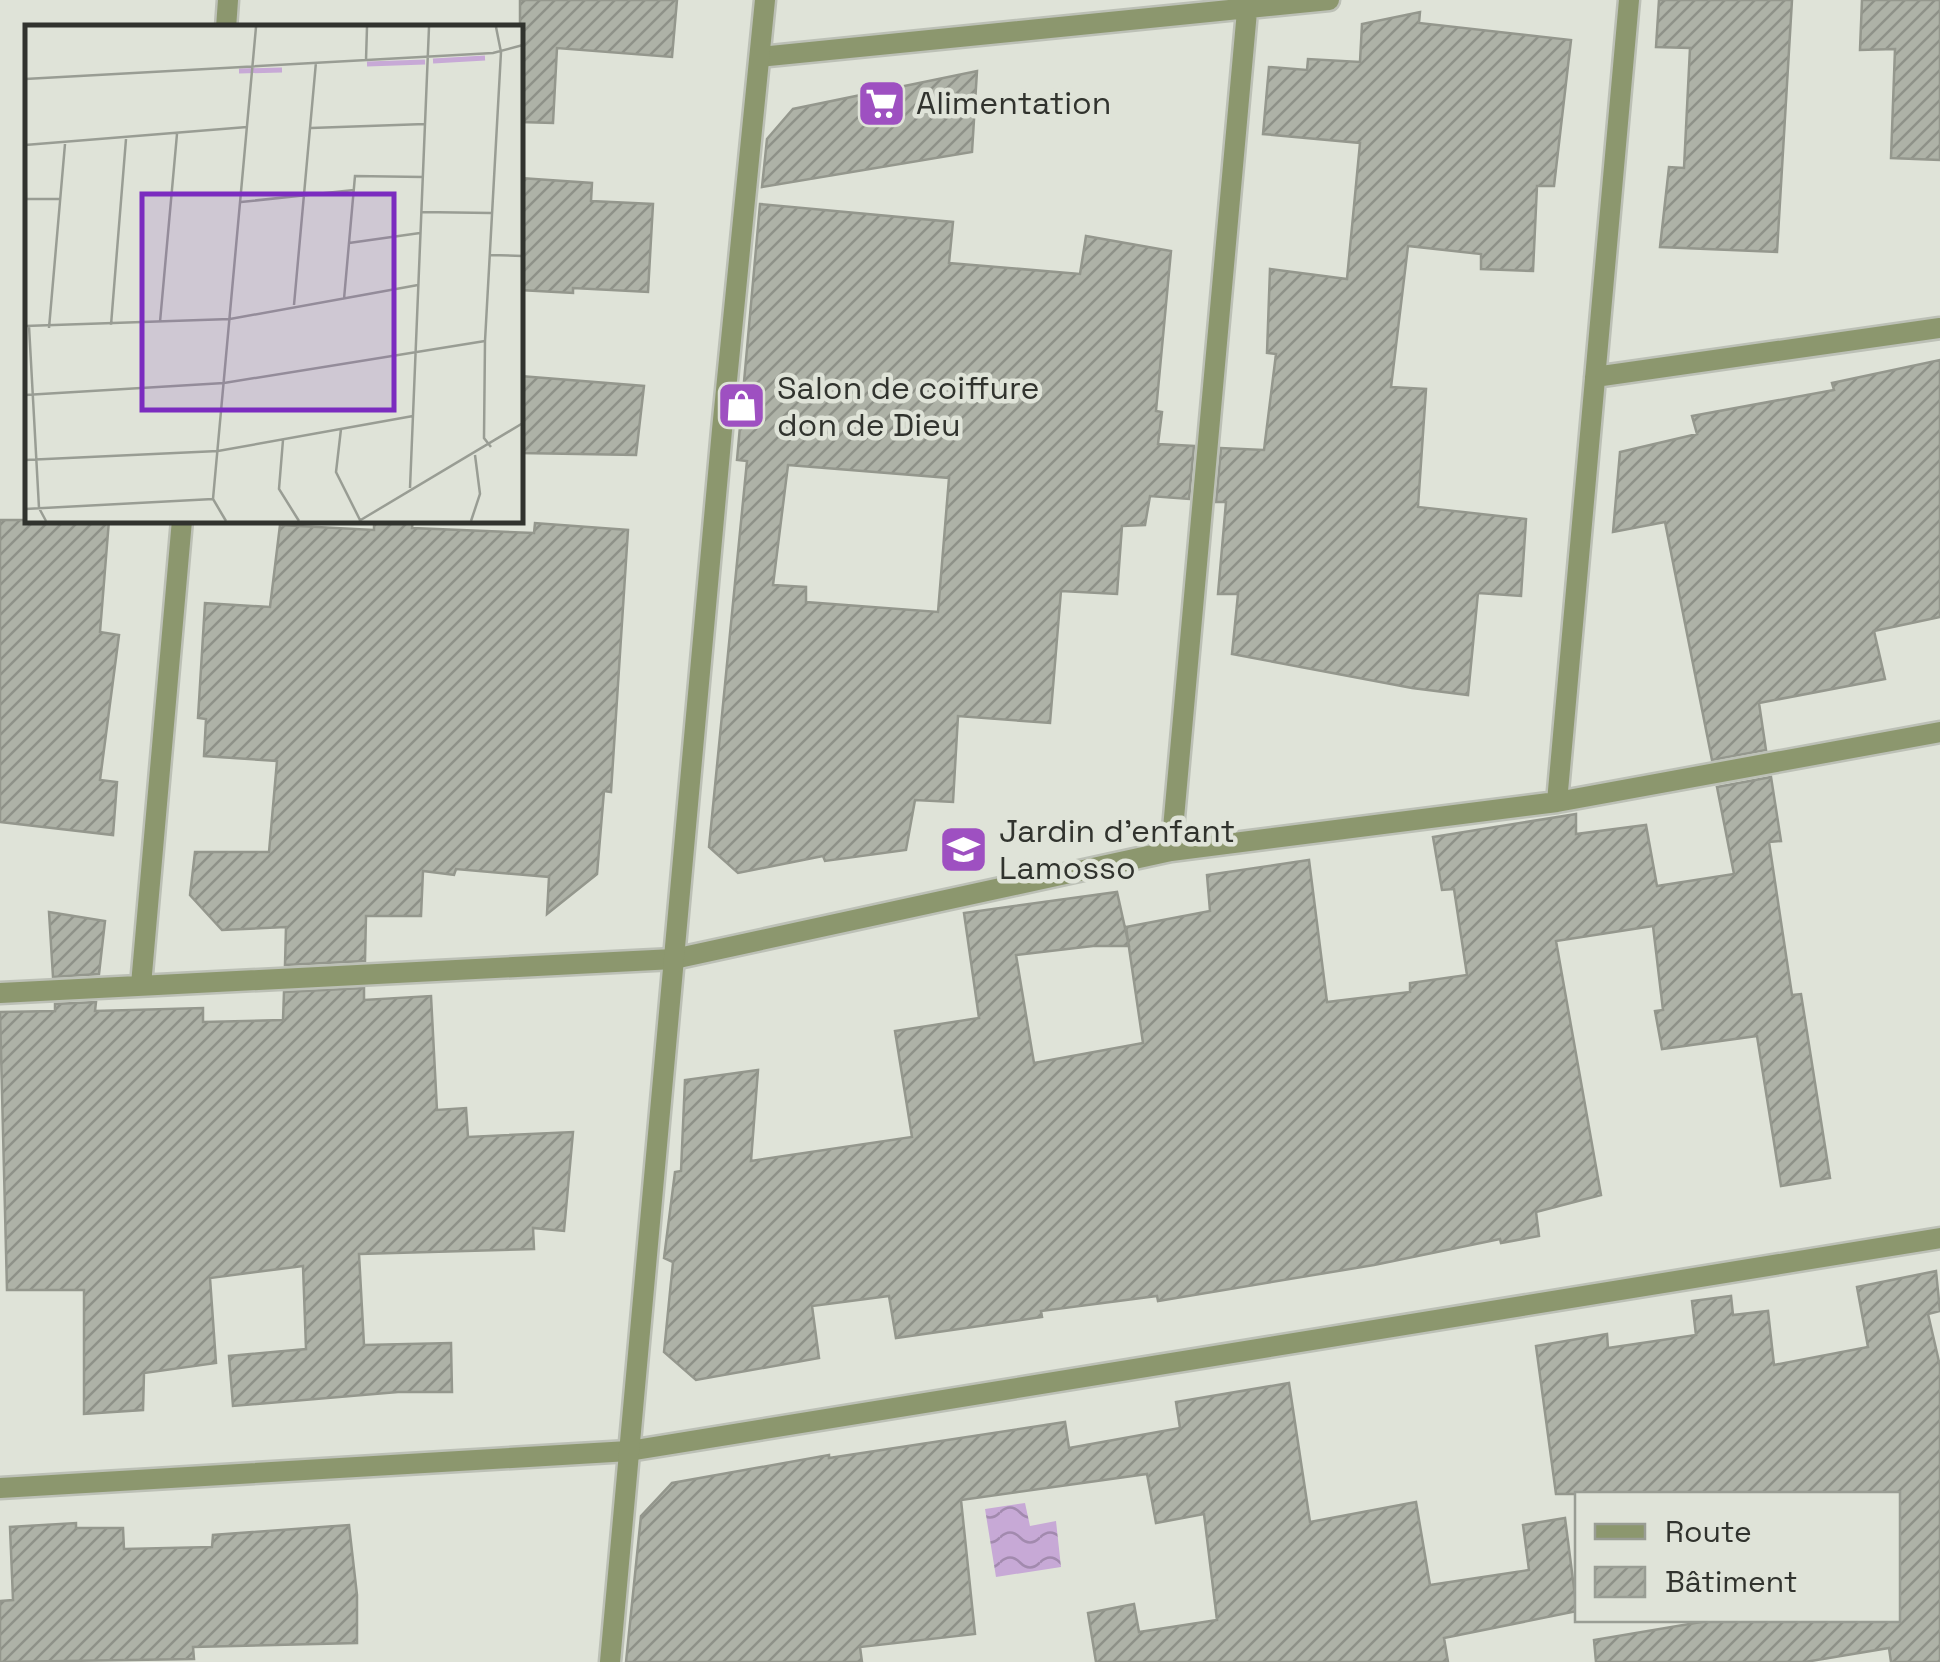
<svg xmlns="http://www.w3.org/2000/svg" width="1940" height="1662" font-family="'Space Grotesk',sans-serif">
<style>
.water{fill:url(#water-waves)}
.building{fill:url(#building-hatch);stroke:#94978d;stroke-width:2.5;fill-rule:evenodd}
.lines{fill:none;stroke-linecap:round;stroke-linejoin:round}
.minor-casing{stroke:#bcc0b6;stroke-width:25}
.tertiary-casing{stroke:#bcc0b6;stroke-width:25}
.minor{stroke:#8c976e;stroke-width:20}
.tertiary{stroke:#8c976e;stroke-width:20}
.labels{text-anchor:middle;dominant-baseline:central;stroke-width:9;stroke-linejoin:round;paint-order:stroke}
.poi-label{font-size:32px;fill:#31332e;stroke:#dfe3d8;text-anchor:start}
.inset-river{fill:none;stroke:#c7a9d6;stroke-width:5}
.inset-road{fill:none;stroke:#999d94;stroke-width:2.5}
.view{fill:#7b2cbf;fill-opacity:0.15;stroke:#7b2cbf;stroke-width:5}
.inset-edge{fill:none;stroke:#31332e;stroke-width:5}
</style>
<defs>
<pattern id="water-waves" width="16" height="10" patternUnits="userSpaceOnUse" patternTransform="scale(2.5)"><rect width="16" height="10" fill="#c7a9d6"/><path d="M0 5q4-4 8 0t8 0" fill="none" stroke="#a28aae"/></pattern>
<pattern id="building-hatch" width="6" height="6" patternUnits="userSpaceOnUse" patternTransform="scale(2.5)"><rect width="6" height="6" fill="#aeb2a7"/><path d="M-1 1l2-2M0 6l6-6M5 7l2-2" fill="none" stroke="#8e9188"/></pattern>
</defs>
<rect width="100%" height="100%" fill="#dfe3d8"/>
<!-- water -->
<path class="water" d="M1025,1503L1030,1526L1056,1521L1061,1567L996,1577L985,1509Z"/>
<!-- building -->
<path class="building" d="M520,0H677L672,57L557,48L553,123L520,122Z
M1659,0H1792L1777,252L1660,247L1669,167L1684,168L1690,48L1656,47Z
M1862,0H1940V160L1891,158L1895,49L1860,50Z
M1420,12L1419,23L1571,40L1554,186H1537L1533,271L1481,269V254L1408,246L1391,387L1426,389L1418,507L1526,519L1521,596L1478,593L1468,695L1412,688L1232,654L1238,594H1218L1226,502H1216L1221,448L1264,450L1276,354L1267,353L1270,269L1347,279L1360,143L1263,134L1269,67L1307,70L1308,59L1360,62L1362,24Z
M977,71L972,152L762,187L767,139L793,109Z
M520,178L592,183L591,201L653,204L648,292L573,288V293L520,290Z
M760,204L953,222L949,263L1080,274L1086,236L1171,251L1156,411L1162,412L1158,444L1194,446L1189,499L1150,496L1145,525L1122,526L1117,594L1061,591L1050,723L958,716L953,802L915,800L906,850L825,861L823,856L738,873L709,847L747,461L737,460ZM788,465L949,478L938,612L806,602V587L773,585Z
M1940,360V617L1874,631L1885,679L1759,703L1766,750L1712,760L1665,522L1613,532L1620,452L1697,434L1692,416L1834,390L1832,383Z
M520,376L644,386L636,455L520,453Z
M0,520H109L100,632L119,635L100,780L117,782L113,835L0,822Z
M374,520H413L412,528L534,533L535,523L628,530L611,792L604,791L597,874L547,914L549,877L456,869L454,875L423,871L421,916H366L365,961L285,965L286,927L222,930L190,895L195,852H269L277,761L204,756L206,719L198,718L205,603L270,607L280,525L374,530Z
M1771,777L1781,841L1769,842L1792,995L1801,994L1830,1178L1781,1186L1757,1036L1662,1049L1655,1011L1663,1010L1653,926L1556,941L1601,1195L1536,1212L1539,1236L1501,1243L1500,1239L1374,1265L1158,1301L1157,1296L1041,1311L1042,1317L896,1338L889,1296L812,1306L819,1358L696,1380L664,1352L673,1262L664,1258L675,1172L681,1171L685,1080L758,1070L751,1161L912,1137L895,1031L979,1018L964,913L1117,892L1129,946H1093L1016,955L1034,1063L1143,1043L1126,927L1210,911L1207,875L1309,860L1327,1002L1410,992V983L1467,975L1454,889L1442,890L1433,837L1576,814V834L1646,825L1657,886L1734,874L1717,787Z
M49,912L105,921L99,974L53,977Z
M364,988V1000L431,996L437,1110L466,1108L468,1137L573,1132L564,1231L533,1228L534,1249L359,1254L364,1345L451,1343L452,1392H398L233,1406L229,1356L306,1349L303,1266L210,1278L216,1363L144,1373L143,1410L84,1414V1290H7L0,1012L55,1011V1004L96,1002L95,1011L203,1008V1022L283,1020L284,992Z
M1936,1271L1940,1311L1928,1314L1940,1366V1662H1891L1889,1648L1805,1662H1596L1594,1640L1713,1620H1898V1494H1556L1536,1346L1607,1334L1608,1348L1696,1335L1692,1301L1731,1296L1733,1315L1768,1311L1774,1365L1868,1347L1857,1287Z
M1289,1383L1310,1522L1416,1502L1430,1585L1529,1570L1523,1525L1565,1518L1577,1611L1444,1638L1448,1662H1096L1088,1613L1134,1604L1139,1632L1217,1620L1204,1514L1156,1523L1147,1474L961,1500L975,1634L860,1647L862,1662H626L641,1516L672,1483L829,1455V1458L1065,1422L1069,1448L1180,1428L1176,1402Z
M76,1523V1528H123L124,1549L212,1547L213,1535L349,1525L357,1595V1643L193,1647L194,1659L0,1662V1601L13,1600L10,1527Z"/>
<g class="lines">
<defs>
<path id="minor" d="M226,28L228,0
M760,57L1329,0
M1595,377L1940,328
M1557,802L1629,0
M1171,851L1248,0
M141,985L182,520
M0,993L674,959L1171,851L1557,802L1940,732
M0,1488L629,1451L1940,1238"/>
<path id="tertiary" d="M610,1662L722,430L765,0"/>
</defs>
<!-- minor casing -->
<use href="#minor" class="minor-casing"/>
<!-- tertiary casing -->
<use href="#tertiary" class="tertiary-casing"/>
<!-- minor -->
<use href="#minor" class="minor"/>
<!-- tertiary -->
<use href="#tertiary" class="tertiary"/>
</g>
<!-- icons -->
<defs>
<symbol id="supermarket-square" viewBox="-11 -11 22 22"><rect x="-9" y="-9" width="18" height="18" rx="4" fill="#9e50c1" stroke="#dfe3d8"/><path d="M-6-5.5h2.5l.6 2H6L4.5 2H-2.5L-4.4-4H-6ZM-1.5 3.2a1.3 1.3 0 1 0 .1 0ZM3 3.2a1.3 1.3 0 1 0 .1 0Z" fill="#fff"/></symbol>
<symbol id="shop-square" viewBox="-11 -11 22 22"><rect x="-9" y="-9" width="18" height="18" rx="4" fill="#9e50c1" stroke="#dfe3d8"/><path d="M-5-2.5h2.3a2.7 3.5 0 0 1 5.4 0H5L5.5 6h-11ZM-1.5-2.5h3a1.5 2.3 0 0 0-3 0Z" fill="#fff"/></symbol>
<symbol id="school-square" viewBox="-11 -11 22 22"><rect x="-9" y="-9" width="18" height="18" rx="4" fill="#9e50c1" stroke="#dfe3d8"/><path d="M0-5L7-2L0 1L-7-2ZM-4 1L0 2.5L4 1V4Q0 6-4 4Z" fill="#fff"/></symbol>
</defs>
<g fill-rule="evenodd">
<use href="#supermarket-square" x="854" y="76" width="55" height="55"/>
<use href="#shop-square" x="714" y="378" width="55" height="55"/>
<use href="#school-square" x="936" y="822" width="55" height="55"/>
</g>
<g class="labels">
<!-- poi labels -->
<g class="poi-label">
<text x="916" y="103">Alimentation</text>
<text x="777" y="388">Salon de coiffure<tspan x="777" dy="37">don de Dieu</tspan></text>
<text x="999" y="831">Jardin d'enfant<tspan x="999" dy="37">Lamosso</tspan></text>
</g>
</g>
<!-- overview -->
<g transform="translate(25 25)">
<rect width="498" height="498" fill="#dfe3d8"/>
<path class="inset-river" d="M408,36L460,33M342,39L400,37M214,46L257,45"/>
<path class="inset-road" d="M341,35L342,2M0,54L468,28L498,20M286,103L400,99M0,109L1,174M0,120L222,102M0,174H35M216,177L329,165M396,187L466,188M324,218L395,208M465,230L498,231M319,274L330,151L398,152M269,280L291,37M135,297L152,109M86,300L101,114M0,301L205,294L393,260M4,301L14,483L21,496M24,303L40,119M0,370L199,358L460,316M316,404L311,447L335,495M258,415L254,464L274,496M466,422L459,413L460,316L476,27L471,2M0,435L193,426L388,391M385,463L404,2M0,484L188,474M201,496L188,474L231,2M334,496L498,398M446,496L455,469L450,430"/>
<path class="view" d="M117,169H369V385H117Z"/>
<rect width="498" height="498" class="inset-edge"/>
</g>
<!-- legend -->
<rect x="1575" y="1492" width="325" height="130" fill="#dfe3d8" stroke="#999d94" stroke-width="2.5"/>
<rect x="1595" y="1524" width="50" height="15" fill="#8c976e" stroke="#999d94" stroke-width="2.5"/>
<text x="1665" y="1542" font-size="30" fill="#31332e">Route</text>
<rect x="1595" y="1567" width="50" height="30" fill="url(#building-hatch)" stroke="#999d94" stroke-width="2.5"/>
<text x="1665" y="1592" font-size="30" fill="#31332e">Bâtiment</text>
</svg>
